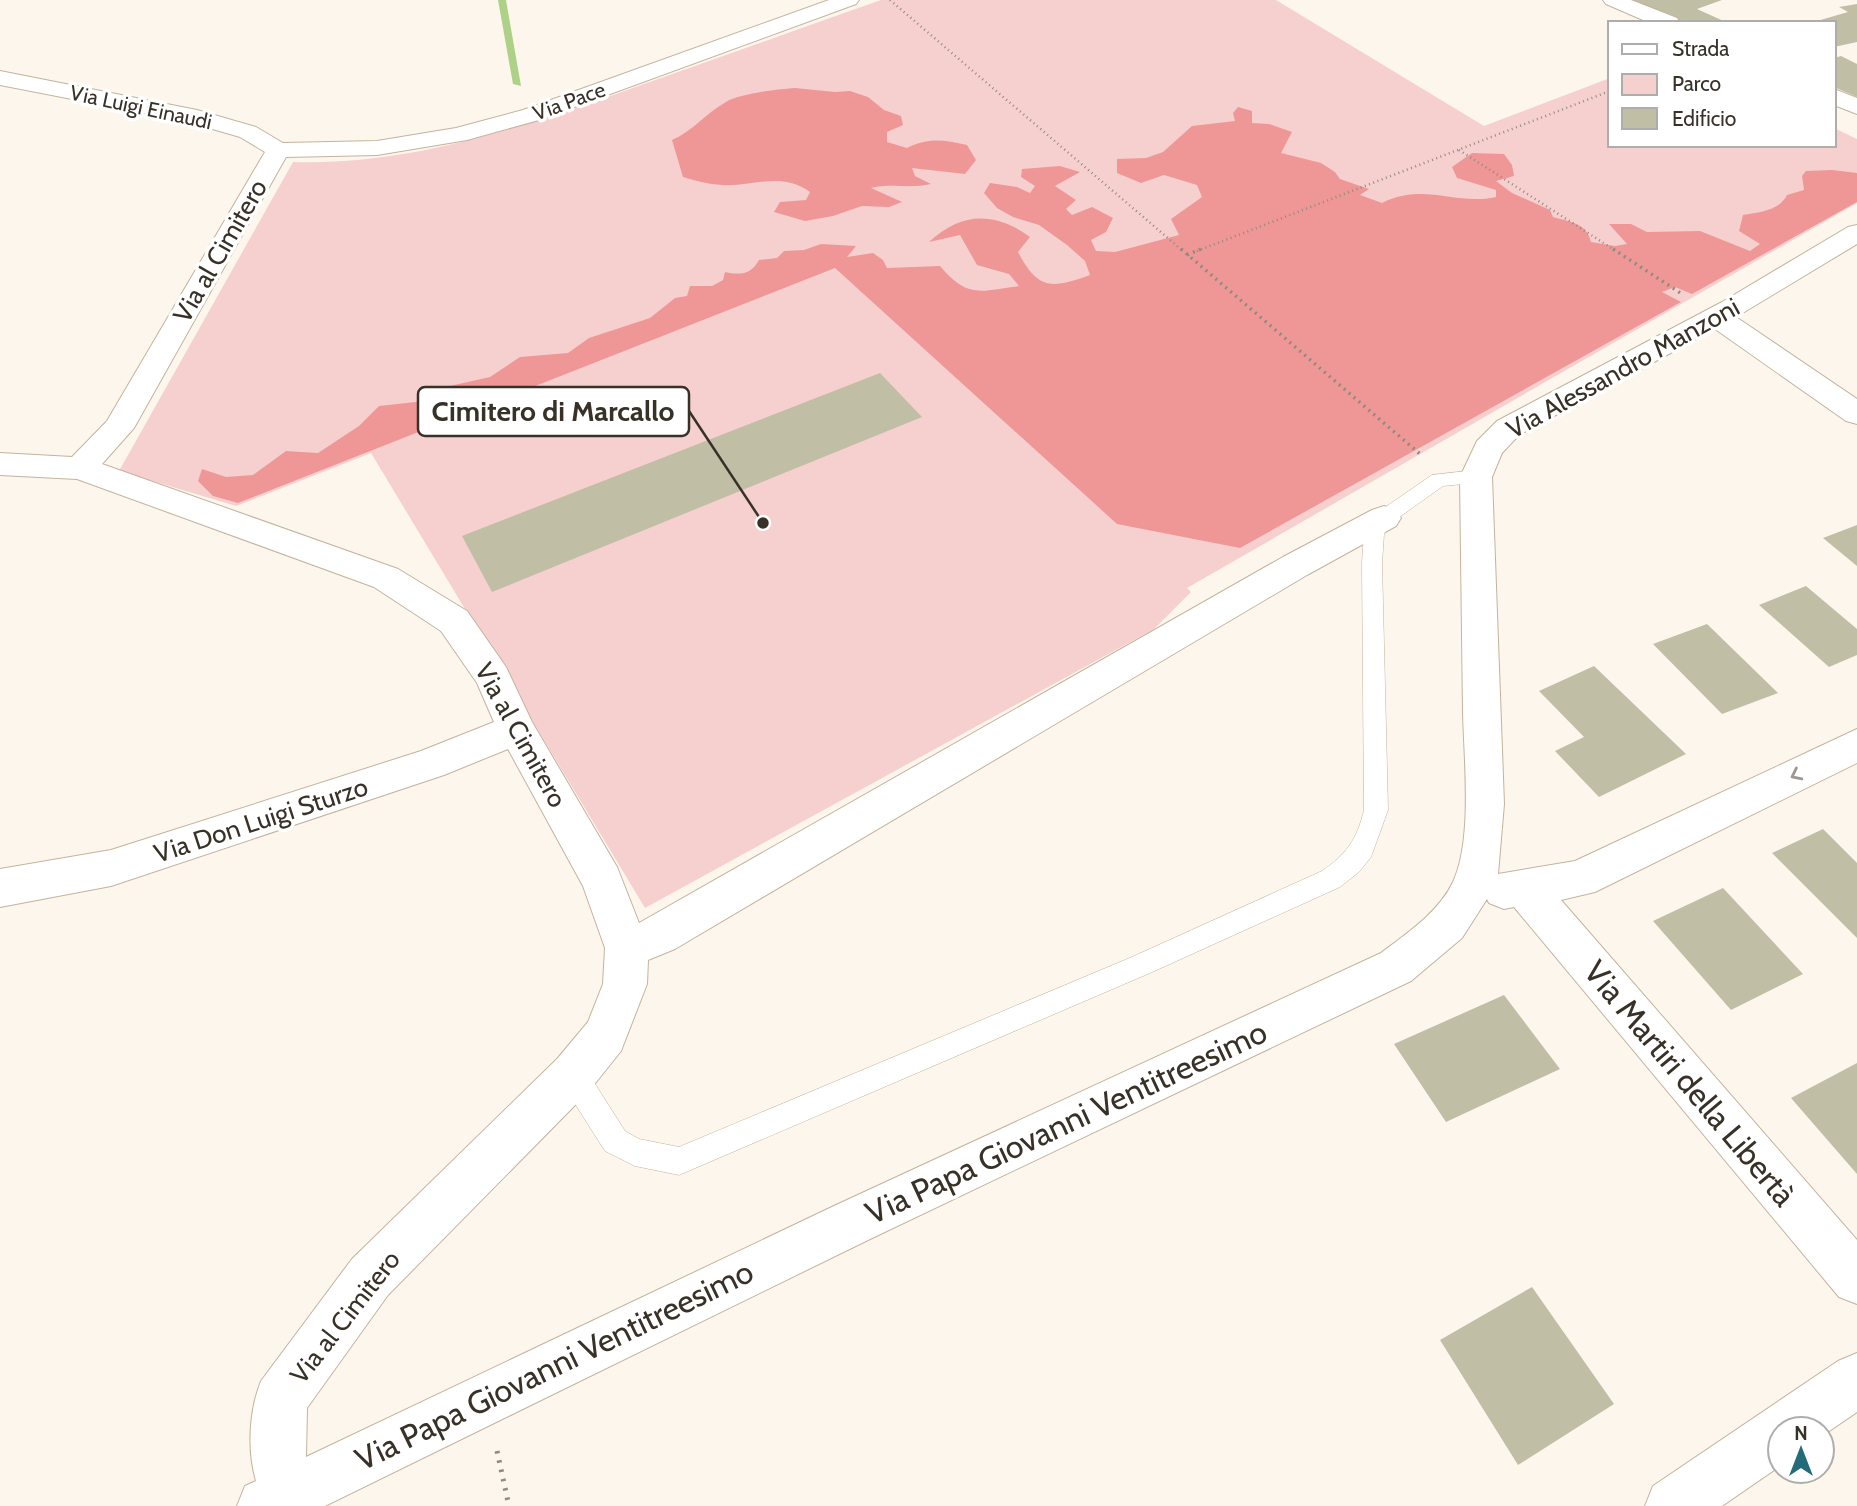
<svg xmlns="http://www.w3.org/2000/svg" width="1857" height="1506" font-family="Cabin,sans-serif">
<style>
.green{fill:#f6d0cf}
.forest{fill:#ef9796}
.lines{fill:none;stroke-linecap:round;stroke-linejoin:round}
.stream{fill:#acd187;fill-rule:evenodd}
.building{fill:#c0bea4}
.lane-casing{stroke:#c3b39d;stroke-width:1}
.street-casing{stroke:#c3b39d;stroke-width:2}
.path-far2{stroke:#918a81;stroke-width:2.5;stroke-dasharray:1 3.5;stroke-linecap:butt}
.path-far1{stroke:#918a81;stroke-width:3.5;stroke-dasharray:2 4.5;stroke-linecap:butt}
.path{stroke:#918a81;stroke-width:5;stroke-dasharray:2.5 7;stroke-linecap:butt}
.lane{fill:#fff;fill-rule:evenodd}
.street{fill:#fff;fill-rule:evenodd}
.oneway{stroke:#9b9894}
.labels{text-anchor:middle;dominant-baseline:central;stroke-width:7;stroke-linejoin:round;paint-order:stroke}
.far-street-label{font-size:21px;fill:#373128;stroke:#fff}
.street-label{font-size:26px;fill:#373128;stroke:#fff}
.near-street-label{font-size:32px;fill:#373128;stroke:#fff}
.leader{fill:none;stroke:#373128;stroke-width:2.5}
.callout-dot{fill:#373128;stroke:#fff;stroke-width:2.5}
.callout{fill:#fff;stroke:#373128;stroke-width:2.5}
.callout-label{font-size:28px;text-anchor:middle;font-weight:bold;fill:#373128}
</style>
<rect width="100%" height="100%" fill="#fdf6ed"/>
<!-- green -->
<path class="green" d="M881,0H1276L1484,126L1610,78V145H1834V128L1857,139V203L1187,588L1191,592L1154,629L645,908L371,453L236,506L119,471L293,162C414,166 531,124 644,84C723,56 802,28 881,0Z"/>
<!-- forest -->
<path class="forest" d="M795,88L835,92L850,91L868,97L884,110L901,116L903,125L887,132V142L907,148C929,137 944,140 967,145L976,160L965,174L912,168L915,176L931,184C909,189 893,183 871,188L902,202L889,207L862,206L833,216L805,221L774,212L780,202L806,200L810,192C781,171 753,187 722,185C709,184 695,181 683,177L672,140C693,131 706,113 726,102C738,94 779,89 795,88Z
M1238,107L1252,111V123L1269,124L1292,132L1281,153L1321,163L1335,172L1340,179L1369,189L1360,195L1382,203C1424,182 1455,206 1496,197V190L1457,178L1452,167L1472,153L1504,154L1512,165L1514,176L1496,181L1512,193L1550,210L1553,217C1570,222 1587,223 1591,242L1615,246L1627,244L1609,224H1631L1647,232L1700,231L1750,251L1760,244L1739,231L1743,215C1760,212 1779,211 1787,195L1804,190L1802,176L1806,171L1832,170L1857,173V202L1692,294L1675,287L1662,292L1681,302L1240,548L1117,524L835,268L238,503L213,496L198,481L202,469L226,477L253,475L286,451L318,453L359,426L379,406L425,401L441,388L490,377L520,357L568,353L589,338L650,318L675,298L687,296L690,286H712L723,280L725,272C740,275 751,275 759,260L777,258L784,251L804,250L821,244L856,246L847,257L873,253L883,260L887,268L940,266C968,299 980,291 1019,286L1009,274L977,265L960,235L929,242C961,212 995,211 1030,237L1018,252C1038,290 1051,289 1090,275L1085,261L1067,245L1039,225L1013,217L997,208L984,193L990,183L1017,187L1030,193L1035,186L1021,177L1022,169L1060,166L1080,172L1055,186L1076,200L1066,209L1072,215L1092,207L1113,218L1106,232L1091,240L1096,251L1115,252L1179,235L1171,219L1202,197L1197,185L1164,175L1141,183L1117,173V159L1146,158L1163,152L1192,126L1235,121L1233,113Z"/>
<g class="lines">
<!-- stream -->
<path class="stream" d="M498,0H506L521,86L513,84Z"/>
</g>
<!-- building -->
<path class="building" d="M1625,0H1722L1697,9L1728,23H1682Z
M1857,4V42L1834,47V23H1810L1848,12L1839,7Z
M1841,56L1857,64V97L1834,87V58Z
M880,373L922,417L492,592L462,536Z
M1857,525V566L1823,538Z
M1806,586L1857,629V655L1829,667L1759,605Z
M1707,624L1778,693L1722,714L1653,644Z
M1594,666L1686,754L1599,797L1555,751L1584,737L1539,691Z
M1823,829L1857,863V938L1772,853Z
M1723,888L1803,974L1731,1010L1653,921Z
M1504,995L1560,1069L1446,1122L1394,1044Z
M1857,1063V1174L1791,1098Z
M1532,1287L1614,1404L1518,1465L1440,1340Z"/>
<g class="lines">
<defs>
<path id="lane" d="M1476,470L1483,472L1485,477L1483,482L1443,486L1391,523L1384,534L1382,563L1388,810L1371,857L1359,872L1340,887L1150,973L679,1175L635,1166L605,1151L563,1085L559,1075L563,1065L573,1062L583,1065L625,1131L639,1139L679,1147L1132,957L1322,871C1347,854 1357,839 1364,810L1362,563L1364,533L1377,513L1432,475Z"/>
<path id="street" d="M829,0H859L856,4L539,120L467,140L377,155L286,157L134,428L102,464L398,569L467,611L506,667L532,722L617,867L639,923L1283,557L1372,510L1384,506L1396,510L1401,518L1396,526L1307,575L675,949L648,960L647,984L621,1051L589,1091L388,1295L307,1408L306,1457L834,1206L1381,953C1406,934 1439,912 1453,882C1473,839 1464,760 1463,712C1462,634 1461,555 1460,477L1477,441L1497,421L1722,302L1848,227L1857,225V244L1736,317L1857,399V424L1846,421L1715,329L1519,435L1502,453L1492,477L1504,804L1498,874L1575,861L1857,729V763L1595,892L1561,900L1857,1240V1304L1839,1297L1514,907L1504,909L1489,903L1487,899L1462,938L1411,981L868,1240L325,1506H237L245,1486L256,1481C247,1450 249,1411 261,1381L352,1259L557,1059L588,1022L603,984L605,948L583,886L508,749L444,775L111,886L0,907V869L111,850L421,751L494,722L477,683L441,631L374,587L77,479L0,475V453L72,457L107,421L265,152L240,137L185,121L0,85V71L197,110L256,127L283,143L377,141L456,128L523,110Z
M1603,0H1631L1677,18L1680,23H1650L1606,4Z
M1834,89L1857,98V114L1834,105Z
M1857,1353V1412L1822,1436V1429H1780V1466L1722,1506H1645L1653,1486L1838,1361Z"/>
</defs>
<!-- lane casing -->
<use href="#lane" class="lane-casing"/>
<!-- street casing -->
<use href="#street" class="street-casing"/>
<!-- path-far2 -->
<path class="path-far2" d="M890,0L1183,251
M1459,150L1616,251
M1197,251L1610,91"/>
<!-- path-far1 -->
<path class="path-far1" d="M1181,249L1420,454
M1613,249L1682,294
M1187,255L1201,249"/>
<!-- path -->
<path class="path" d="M497,1451L509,1506"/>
<!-- lane -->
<use href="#lane" class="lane"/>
<!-- street -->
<use href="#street" class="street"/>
</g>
<!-- one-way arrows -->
<defs><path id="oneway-chevron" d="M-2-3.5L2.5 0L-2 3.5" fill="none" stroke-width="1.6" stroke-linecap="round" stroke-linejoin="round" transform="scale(1.75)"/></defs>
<use class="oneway" href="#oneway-chevron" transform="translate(1796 775) rotate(154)"/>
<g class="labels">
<!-- far-street labels -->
<g class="far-street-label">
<text transform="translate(569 101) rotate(-20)">Via Pace</text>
<text transform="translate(141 107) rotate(12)">Via Luigi Einaudi</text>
</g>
<!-- street labels -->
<g class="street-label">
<text transform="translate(220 251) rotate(-60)">Via al Cimitero</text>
<text transform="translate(1623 368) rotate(-29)">Via Alessandro Manzoni</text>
<text transform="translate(521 735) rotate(61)">Via al Cimitero</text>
<text transform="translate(261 820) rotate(-18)">Via Don Luigi Sturzo</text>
<text transform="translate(345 1317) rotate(-52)">Via al Cimitero</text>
</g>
<!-- near-street labels -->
<g class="near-street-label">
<text transform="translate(1690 1083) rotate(50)">Via Martiri della Libertà</text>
<text transform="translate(1066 1122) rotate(-25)">Via Papa Giovanni Ventitreesimo</text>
<text transform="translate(554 1365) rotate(-26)">Via Papa Giovanni Ventitreesimo</text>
</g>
</g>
<!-- callouts -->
<path class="leader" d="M763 523L689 411"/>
<circle class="callout-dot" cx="763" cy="523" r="7"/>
<rect class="callout" x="418" y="387" width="271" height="49" rx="7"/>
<g class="callout-label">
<text x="553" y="421">Cimitero di Marcallo</text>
</g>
<!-- legend -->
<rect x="1608" y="21" width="228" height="126" fill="#ffffff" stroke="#afada9" stroke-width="2"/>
<rect x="1622" y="44" width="35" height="10" fill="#ffffff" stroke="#afada9" stroke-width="2"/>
<text x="1672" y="56" font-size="21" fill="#373128">Strada</text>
<rect x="1622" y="74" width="35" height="21" fill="#f6d0cf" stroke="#afada9" stroke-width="2"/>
<text x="1672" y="91" font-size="21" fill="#373128">Parco</text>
<rect x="1622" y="108" width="35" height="21" fill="#c0bea4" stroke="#afada9" stroke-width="2"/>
<text x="1672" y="126" font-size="21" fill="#373128">Edificio</text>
<!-- north arrow -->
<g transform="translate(1801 1450)"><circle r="33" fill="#ffffff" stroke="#afada9" stroke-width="2"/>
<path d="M0-5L12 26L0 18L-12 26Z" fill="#256c7a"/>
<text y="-10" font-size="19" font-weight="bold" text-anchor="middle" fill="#373128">N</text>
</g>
</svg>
